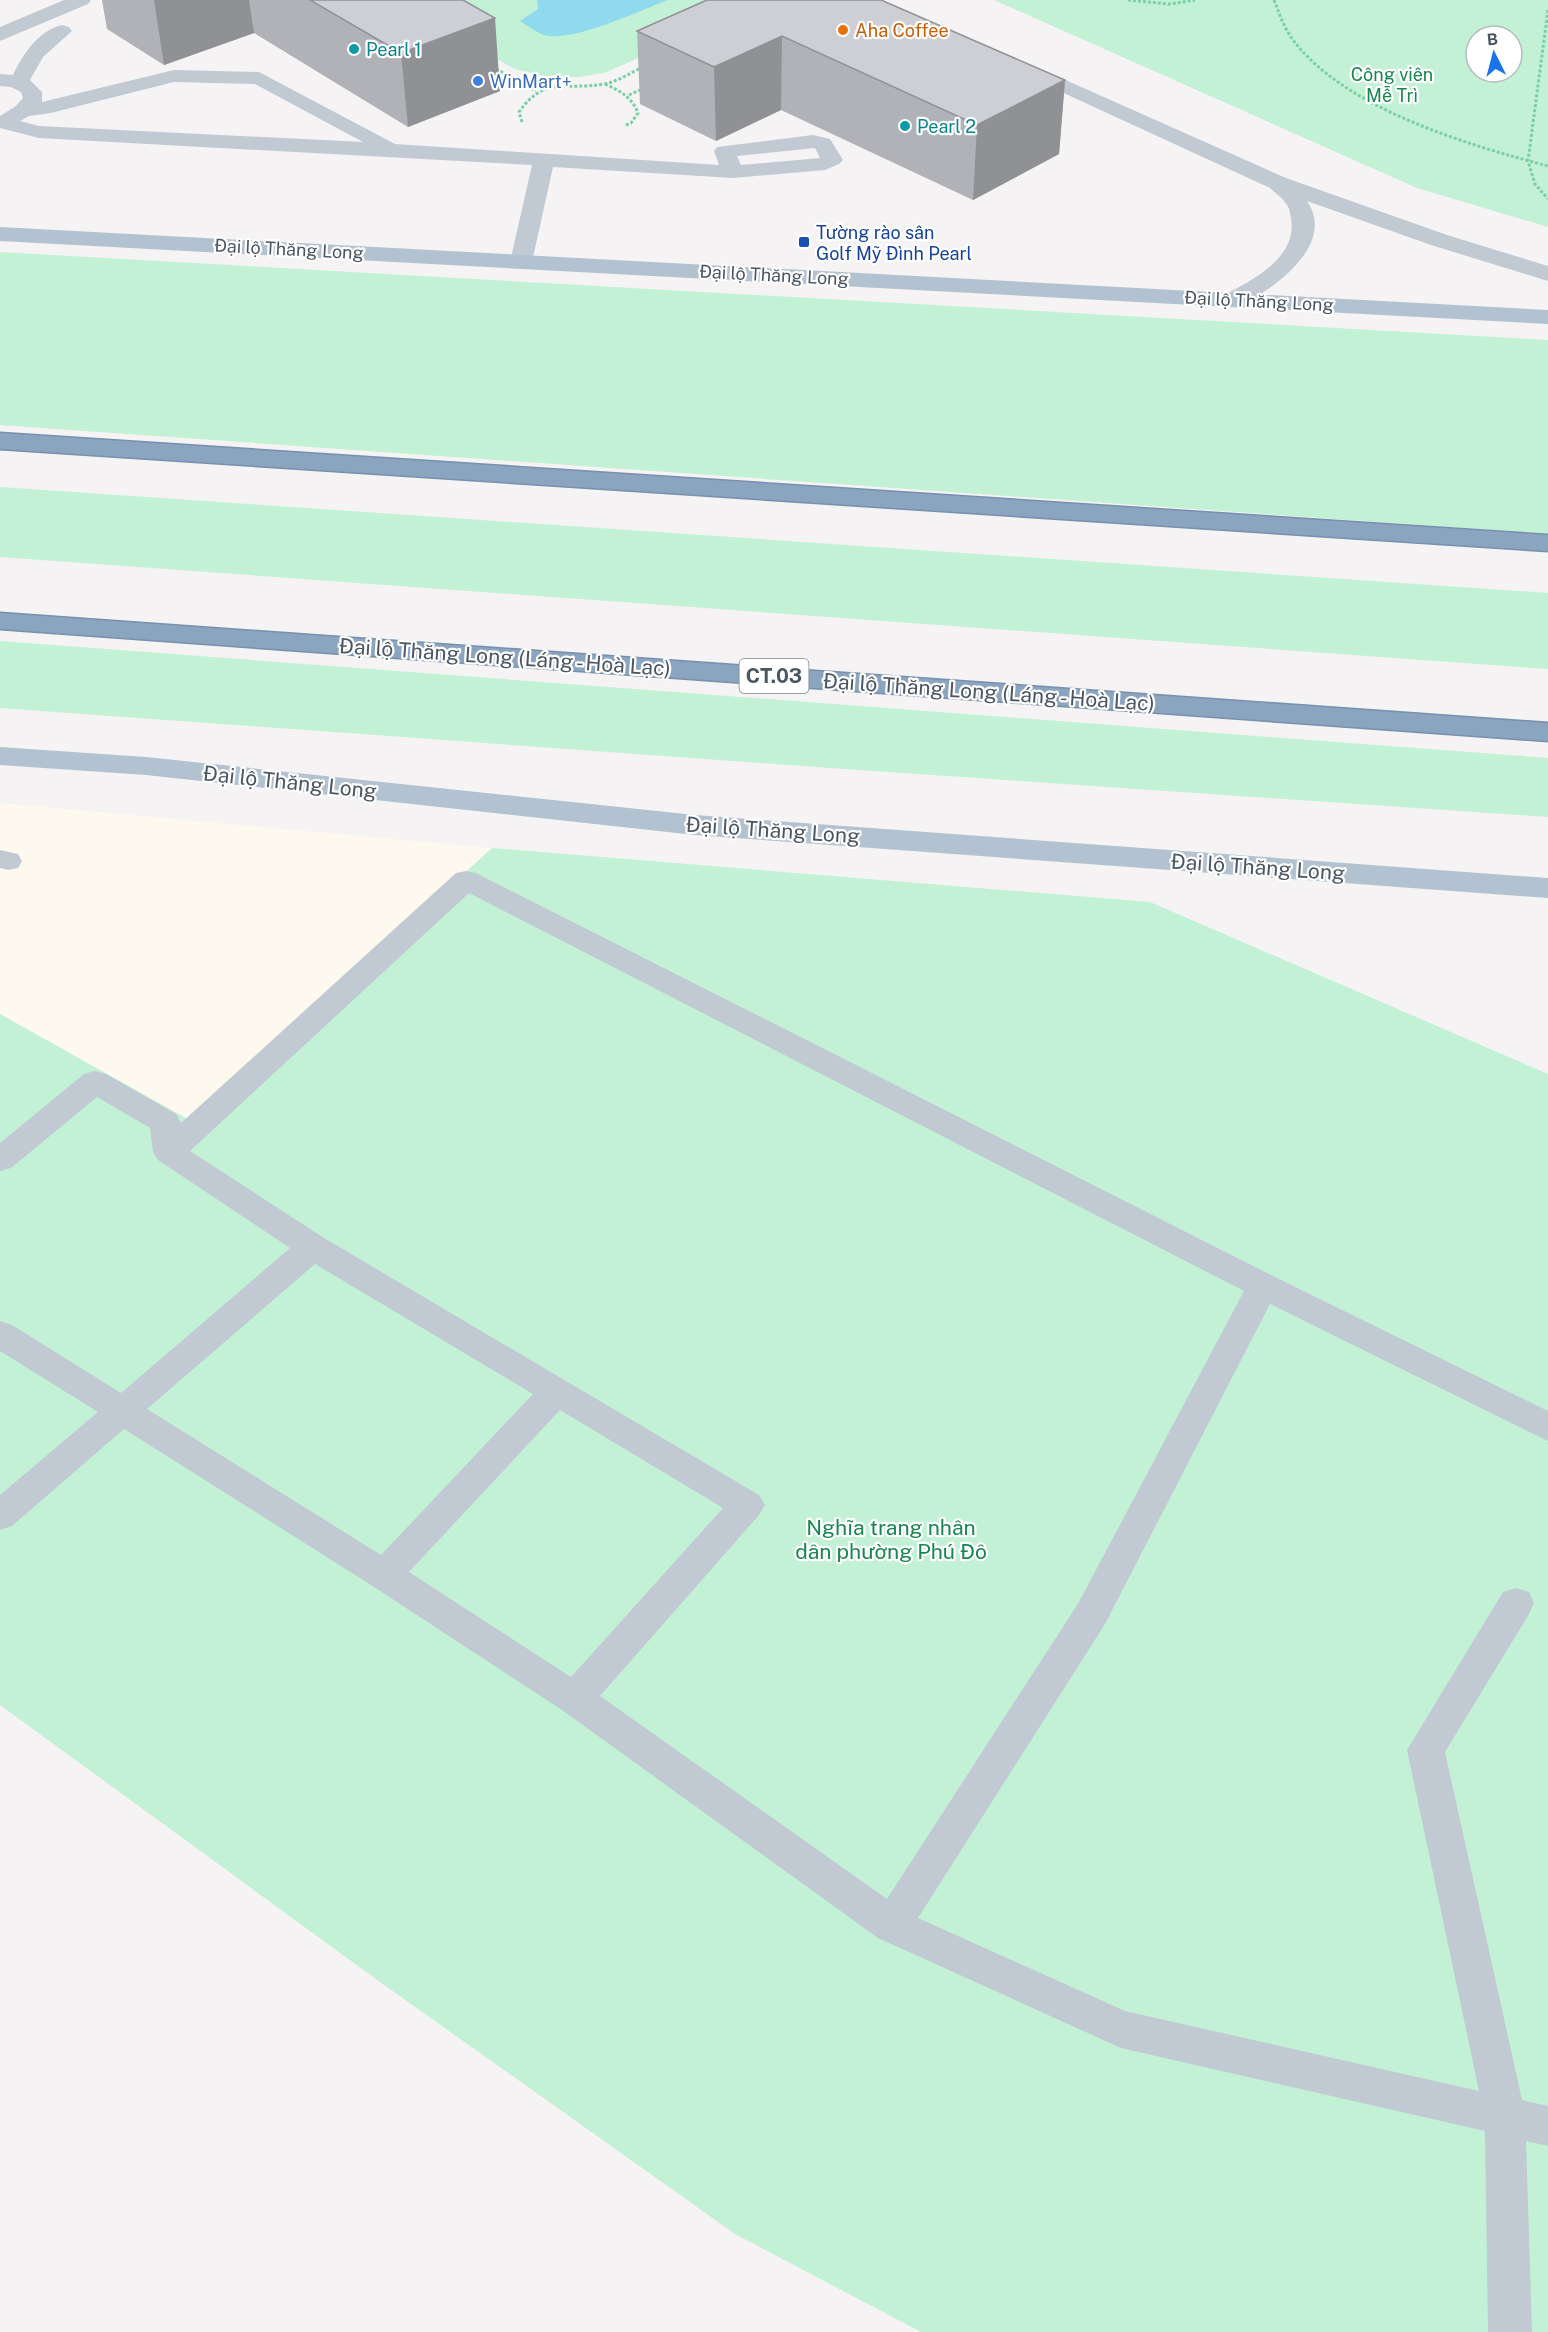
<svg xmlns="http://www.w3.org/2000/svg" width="1548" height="2332" font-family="'Public Sans',sans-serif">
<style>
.commercial{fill:#fdf9ef}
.green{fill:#c3f1d5;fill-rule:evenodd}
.water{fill:#90daee}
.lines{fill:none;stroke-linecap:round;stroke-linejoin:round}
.motorway-casing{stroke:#7690ad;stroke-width:3}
.path{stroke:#7ad0a6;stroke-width:3;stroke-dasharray:3 2;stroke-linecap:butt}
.service{fill:#c1cad2;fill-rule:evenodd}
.minor{fill:#c1cad2;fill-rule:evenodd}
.primary{fill:#b3c2d1;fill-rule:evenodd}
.motorway{fill:#8ba5c1;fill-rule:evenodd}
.wall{fill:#b0b2b7}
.shaded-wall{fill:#909195}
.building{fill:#cdcfd5;stroke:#909195;stroke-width:1.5}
.food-dot{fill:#e8710a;stroke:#fff;stroke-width:2}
.culture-dot{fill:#0f9aa8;stroke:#fff;stroke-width:2}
.shop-dot{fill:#3f7fe0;stroke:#fff;stroke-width:2}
.transit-dot{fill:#1a4fb4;stroke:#fff;stroke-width:2}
.labels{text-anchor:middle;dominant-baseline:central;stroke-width:4.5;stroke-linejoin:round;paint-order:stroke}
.far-food-label{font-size:18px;fill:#c56008;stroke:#fff;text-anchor:start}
.far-culture-label{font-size:18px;fill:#0d838f;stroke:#fff;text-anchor:start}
.far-park-label{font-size:18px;fill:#17864f;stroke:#fff}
.far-shop-label{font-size:18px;fill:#366cbe;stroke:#fff;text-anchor:start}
.far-transit-label{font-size:18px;fill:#164399;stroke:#fff;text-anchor:start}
.far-street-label{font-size:18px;fill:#4a5661;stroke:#fff}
.shield{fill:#fff;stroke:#808990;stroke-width:1.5}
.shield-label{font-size:20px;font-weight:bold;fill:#4a5661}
.street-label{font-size:21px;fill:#4a5661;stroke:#fff}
.park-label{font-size:21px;fill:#17864f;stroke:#fff}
</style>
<rect width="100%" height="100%" fill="#f5f3f3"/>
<!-- commercial -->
<path class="commercial" d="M0,803L492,848L193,1122L0,1014Z"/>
<!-- green -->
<path class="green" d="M386,0H770L604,73L578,77L543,76L515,69Z
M994,0H1548V227L1417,188ZM1476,36H1512V72H1476Z
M0,252L1548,340V534L0,425Z
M0,487L1548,593V669L0,557Z
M0,641L1548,758V817L830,768L0,708Z
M492,848L1150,902L1548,1074V2332H921L735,2234L380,1982L0,1705V1014L193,1122Z"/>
<!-- water -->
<path class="water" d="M537,0H668C639,11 572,43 544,35C535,32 527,25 520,21L538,9Z"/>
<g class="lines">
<defs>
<path id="motorway" d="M0,433L1548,535V551L0,449Z
M0,613L1548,723V741L0,629Z"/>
</defs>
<!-- motorway casing -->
<use href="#motorway" class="motorway-casing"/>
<!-- path -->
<path class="path" d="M1128,0L1169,4L1195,0
M1274,0C1279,12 1283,26 1291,37C1341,108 1468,145 1548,166
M1548,10L1528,161L1535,184L1548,199
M496,69L536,91
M605,84C620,91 632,97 638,113L631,123L624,126
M629,95L642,89
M522,122L519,112C545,75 566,91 604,84C617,82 630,73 643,67"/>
<!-- service -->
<path class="service" d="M64,0H91L88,4L0,41V27Z
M62,25L69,27L72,31L43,57L30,80L42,92V102L174,70L259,72L395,144L719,165L714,151L717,147L813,135L830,139L843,160L839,164L825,170L733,178L553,167L532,262L529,267L521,269L513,267L510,262L532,165L39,138L0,128V116L16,106L23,98L21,92L11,87L0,86V74L13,75C23,54 38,31 62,25ZM174,82L255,84L363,142L39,126L20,121L29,116L51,113ZM815,148L820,158L741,165L737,156Z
M0,850L18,854L22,861L18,868L8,870L0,868Z
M466,871L476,873L1275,1277L1548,1411V1441L1270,1304L1105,1624L918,1918L1125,2011L1479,2091L1407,1750L1503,1592L1516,1588L1529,1592L1534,1603L1529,1614L1445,1752L1522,2100L1548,2106V2146L1526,2141L1532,2332H1488L1485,2131L1121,2048L878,1938L562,1710L371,1585L124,1429L12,1526L0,1530V1495L98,1412L0,1351V1321L12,1325L121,1393L290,1248L158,1160L153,1152L150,1128L97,1097L11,1168L0,1171V1143L84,1074L95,1071L106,1074L176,1114L181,1123L456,873ZM469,893L1244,1291L1079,1602L887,1899L600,1696L759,1515L765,1505L759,1495L324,1238L190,1151ZM315,1264L533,1394L381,1555L147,1409ZM560,1410L723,1508L571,1677L409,1572Z"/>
<!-- minor -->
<path class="minor" d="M1025,62L1286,178L1447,235L1548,266V281L1431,245L1307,201C1333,239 1288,277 1259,295C1247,302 1237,308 1224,305L1220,300L1224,295C1252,280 1298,258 1291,218C1290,214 1290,209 1287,205C1283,198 1275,193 1270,188L1018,72L1014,68L1018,64Z"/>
<!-- primary -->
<path class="primary" d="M0,227L1548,310V324L0,241Z
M0,747L146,757L695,815L1548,878V898L695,835L146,775L0,765Z"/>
<!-- motorway -->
<use href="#motorway" class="motorway"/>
</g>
<!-- wall -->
<path class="wall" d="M102,0H463L500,91L408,127L254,33L164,65L107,29Z
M707,0L1065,80L1059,154L973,200L781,110L716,141L640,104L637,31Z"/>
<!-- shaded-wall -->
<path class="shaded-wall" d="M154,0H249L254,33L164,65Z
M495,18L500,91L408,127L401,53Z
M782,36L781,110L716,141L714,67Z
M1065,80L1059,154L973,200L977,125Z"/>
<!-- building -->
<path class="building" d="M310,0H463L495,18L401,53Z
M707,0H881L1065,80L977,125L782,36L714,67L637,31Z"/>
<!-- markers -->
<circle class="food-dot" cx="843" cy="30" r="6"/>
<g class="culture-dot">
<circle cx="354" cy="49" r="6"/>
<circle cx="905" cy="126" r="6"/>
</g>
<circle class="shop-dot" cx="478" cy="81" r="6"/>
<rect class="transit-dot" x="798" y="236" width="12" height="12" rx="3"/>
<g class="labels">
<!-- far-food labels -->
<g class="far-food-label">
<text x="855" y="30">Aha Coffee</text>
</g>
<!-- far-culture labels -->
<g class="far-culture-label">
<text x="366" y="49">Pearl 1</text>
<text x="917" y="126">Pearl 2</text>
</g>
<!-- far-park labels -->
<g class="far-park-label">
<text x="1392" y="74">Công viên<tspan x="1392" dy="21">Mễ Trì</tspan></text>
</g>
<!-- far-shop labels -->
<g class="far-shop-label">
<text x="490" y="81">WinMart+</text>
</g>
<!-- far-transit labels -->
<g class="far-transit-label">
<text x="816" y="232">Tường rào sân<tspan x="816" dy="21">Golf Mỹ Đình Pearl</tspan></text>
</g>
<!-- far-street labels -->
<g class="far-street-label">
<text transform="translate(289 249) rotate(3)">Đại lộ Thăng Long</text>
<text transform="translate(774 275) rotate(3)">Đại lộ Thăng Long</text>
<text transform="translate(1259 301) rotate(3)">Đại lộ Thăng Long</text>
</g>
<!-- shield labels -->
<rect class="shield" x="739.5" y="659" width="69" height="34" rx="4.5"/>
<g class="shield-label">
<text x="774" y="676">CT.03</text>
</g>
<!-- street labels -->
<g class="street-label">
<text transform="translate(505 657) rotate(4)">Đại lộ Thăng Long (Láng - Hoà Lạc)</text>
<text transform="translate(989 692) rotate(4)">Đại lộ Thăng Long (Láng - Hoà Lạc)</text>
<text transform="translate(290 782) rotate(6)">Đại lộ Thăng Long</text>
<text transform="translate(773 830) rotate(4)">Đại lộ Thăng Long</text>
<text transform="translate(1258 867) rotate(4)">Đại lộ Thăng Long</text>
</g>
<!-- park labels -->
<g class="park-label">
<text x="891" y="1527">Nghĩa trang nhân<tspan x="891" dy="24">dân phường Phú Đô</tspan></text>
</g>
</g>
<!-- north arrow -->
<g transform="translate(1494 54) rotate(354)"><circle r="28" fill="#ffffff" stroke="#b7bbc0" stroke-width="1.5"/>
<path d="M0-4.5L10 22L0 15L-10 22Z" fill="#1a73e8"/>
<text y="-9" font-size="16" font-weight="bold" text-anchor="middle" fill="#4a5661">B</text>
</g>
</svg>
